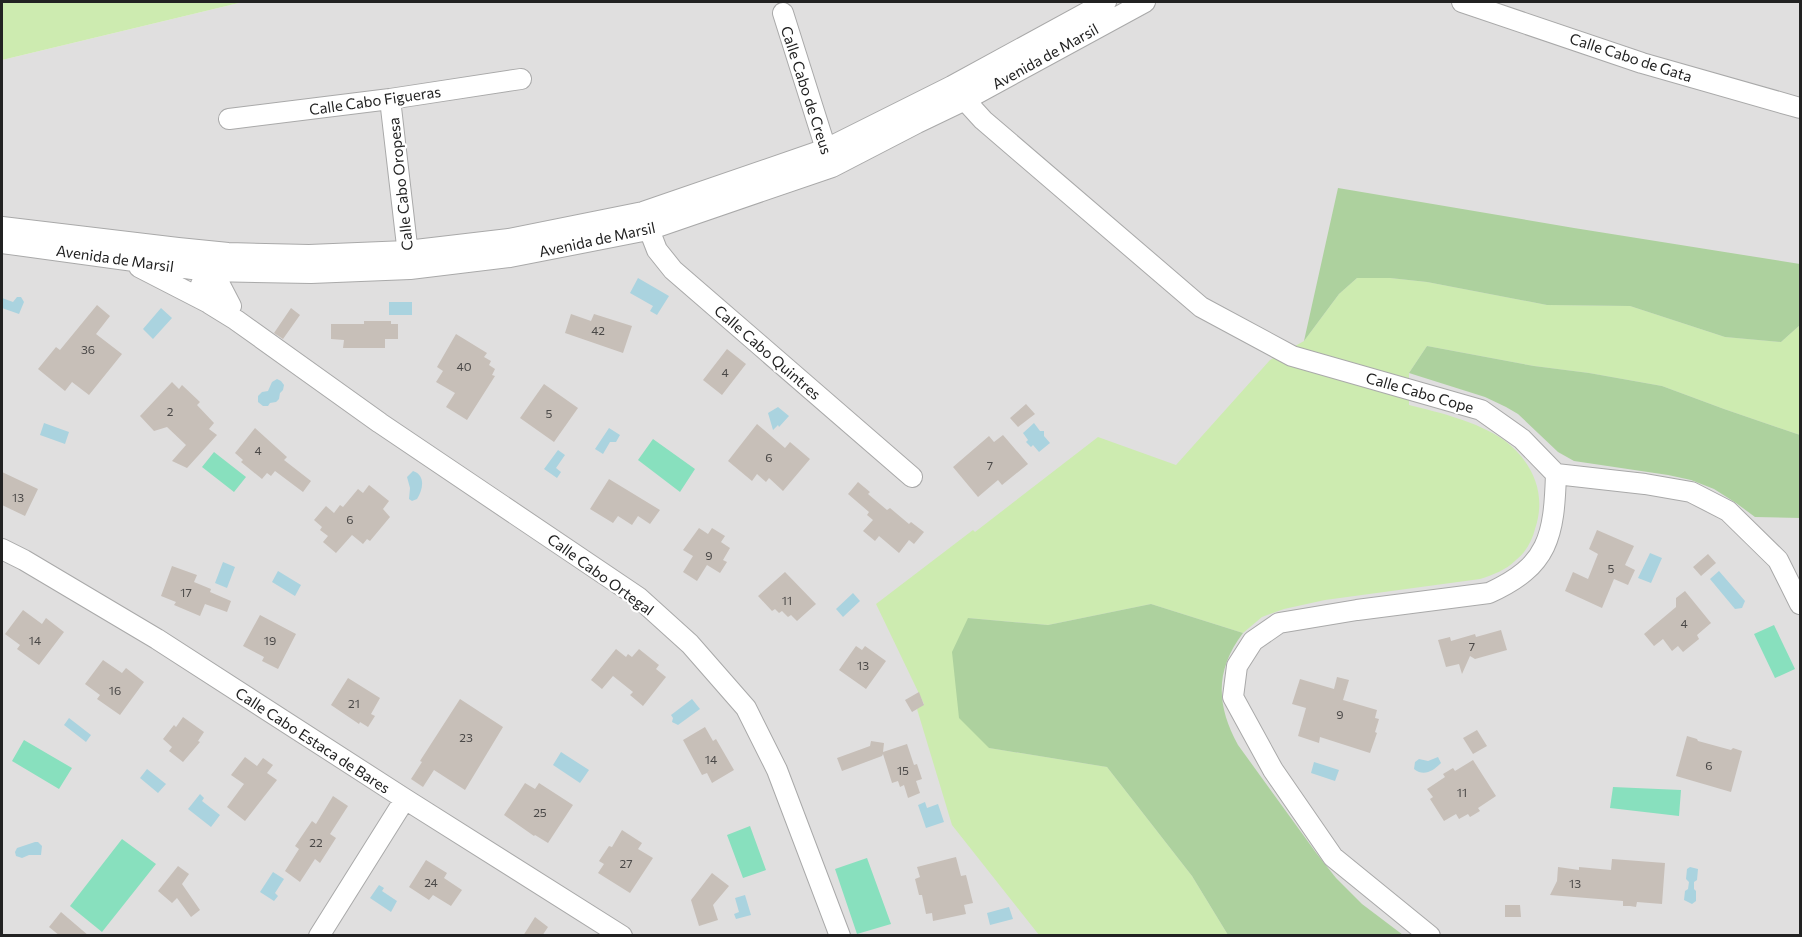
<svg xmlns="http://www.w3.org/2000/svg" width="1802" height="937" font-family="Commissioner,sans-serif">
<style>
.residential{fill:#e0dfdf}
.grass{fill:#cdebb0}
.forest{fill:#add19e}
.pitch{fill:#88e0be}
.water{fill:#aad3df}
.building{fill:#c7bfb8}
.lines{fill:none;stroke-linecap:round;stroke-linejoin:round}
.minor-casing{stroke:#a9a9a9;stroke-width:22}
.minor{stroke:#fff;stroke-width:20}
.labels{text-anchor:middle;dominant-baseline:central;stroke-width:4.5;stroke-linejoin:round;paint-order:stroke}
.number-label{font-size:12px;fill:#4b4948}
.street-label{font-size:15px;fill:#222;stroke:#fff}
</style>
<rect width="100%" height="100%" fill="#f2efe9"/>
<!-- residential -->
<path class="residential" d="M243,2H1800V935H2V60Z"/>
<!-- grass -->
<path class="grass" d="M2,2H243L2,60Z
M1357,278H1390L1427,282L1547,305L1630,306L1725,337L1781,342L1800,325V435L1724,409L1662,386L1589,373L1534,366L1427,346L1409,373V405C1441,413 1476,421 1504,440C1533,462 1547,494 1535,529C1532,541 1526,552 1516,560C1506,570 1493,575 1480,579L1325,600L1284,609L1262,617L1243,633L1151,604L1048,625L968,618L989,748L1107,767L1192,876L1228,935H1039L952,825L917,709L924,704L876,604L973,530L975,532L1098,437L1176,465L1270,360L1304,341L1339,294Z"/>
<!-- forest -->
<path class="forest" d="M1338,188L1574,228L1800,264V325L1781,342L1725,337L1630,306L1547,305L1427,282L1390,278H1357L1339,294L1304,341Z
M1427,346L1534,366L1589,373L1662,386L1724,409L1800,435V518L1755,517L1736,503L1714,489L1691,480L1668,475L1574,461L1558,452L1518,414L1506,407L1485,397L1409,373Z
M1151,604L1243,633C1215,670 1216,705 1238,745L1317,854L1336,878L1362,904L1403,935H1228L1192,876L1107,767L989,748L959,718L952,652L968,618L1048,625Z"/>
<!-- pitch -->
<path class="pitch" d="M653,439L695,469L680,492L638,460Z
M214,452L246,477L234,492L202,467Z
M1774,625L1795,669L1775,678L1754,634Z
M24,740L72,768L59,789L12,761Z
M1613,787L1681,790L1679,816L1610,808Z
M750,826L766,870L743,878L727,835Z
M122,839L156,864L102,932L70,906Z
M867,858L891,924L857,934L835,869Z"/>
<!-- water -->
<path class="water" d="M638,278L669,296L657,315L650,311L653,306L630,293Z
M17,297H21L24,302L19,314L2,308V298L13,302Z
M389,302H412V315H389Z
M161,308L172,318L153,339L143,329Z
M277,379L281,381L284,385L283,390L280,393L279,399L276,402L270,403L268,406H263L258,402V396L262,392L268,391L272,382Z
M778,407L789,416L779,427L778,425L773,430L768,413Z
M44,423L69,432L65,444L40,435Z
M1034,423L1040,431H1044V436L1050,443L1039,452L1033,445L1031,447L1026,442L1028,440L1023,433Z
M609,428L620,435L616,442H610L603,454L595,449Z
M558,450L565,455L556,468L561,472L557,478L544,469Z
M413,471C426,475 423,490 417,499L412,501L409,499L410,488L407,477Z
M1650,553L1662,558L1651,583L1638,578Z
M223,562L235,567L227,588L215,583Z
M278,571L301,585L295,596L272,582Z
M1719,571L1745,601L1742,608L1735,609L1710,579Z
M853,593L860,601L843,617L836,609Z
M692,699L700,709L678,725L672,722L673,718L671,715Z
M69,718L91,735L86,742L64,725Z
M561,752L589,770L580,783L553,765Z
M1438,757L1441,763C1433,771 1424,777 1414,769L1415,762L1419,759L1428,761Z
M1314,762L1339,770L1335,781L1311,773Z
M147,769L166,784L158,793L140,778Z
M200,794L204,798L202,801L220,815L211,827L188,809Z
M925,802L927,808L938,804L944,822L926,828L918,805Z
M35,842H38L42,846L41,855H29L22,858L16,856L15,852L17,848Z
M1690,867L1698,869L1697,880L1694,882V889L1696,891V901L1692,904L1684,900L1685,891L1688,889L1689,882L1686,879L1687,869Z
M273,872L284,879L275,893L278,896L274,901L260,892Z
M379,885L384,888L382,891L397,901L391,912L370,898Z
M745,895L751,915L736,919L734,914L739,912L735,898Z
M1009,907L1013,919L990,925L987,913Z"/>
<!-- building -->
<path class="building" d="M97,305L110,316L96,334L122,354L89,395L72,382L65,391L38,369L56,347L60,350Z
M291,308L300,315L283,339L274,333Z
M571,314L591,321L594,314L632,326L623,353L565,333Z
M364,321H391V324H398V339H385V348H343L344,340L331,339V324H364Z
M456,334L487,353L484,357L491,361L489,365L495,369L492,375L495,376L467,420L446,407L455,393L436,382L443,371L437,367Z
M727,349L746,364L722,395L703,380Z
M172,382L179,389L182,385L200,402L197,405L214,423L209,429L217,435L187,468L172,461L186,445L167,427L154,431L140,416Z
M544,384L578,408L554,442L520,418Z
M1026,404L1035,414L1018,427L1010,418Z
M757,424L785,448L790,442L810,459L783,491L769,478L766,482L757,474L752,481L728,461Z
M255,428L287,457L284,460L311,481L303,492L275,471L271,476L267,473L262,479L241,462L243,460L235,453Z
M1003,435L1028,464L1002,485L998,480L978,497L953,467L989,436L994,442Z
M2,472L38,489L25,516L2,505Z
M609,479L660,510L650,524L638,516L632,525L618,516L613,523L590,509Z
M858,482L870,492L868,494L887,510L890,508L909,524L911,522L924,532L914,544L909,540L899,553L879,536L875,541L863,531L873,520L867,515L869,512L848,494Z
M369,485L389,501L383,509L390,517L370,541L367,539L363,544L352,535L336,553L323,542L328,536L320,530L322,527L314,520L326,506L334,513L340,505L343,507L358,489L363,493Z
M699,528L708,534L712,528L725,536L721,542L730,548L723,560L727,562L720,573L707,565L697,581L683,572L693,556L683,550Z
M1597,530L1634,546L1625,565L1635,570L1628,585L1614,579L1602,608L1565,591L1573,572L1588,579L1598,554L1589,549Z
M1708,554L1716,563L1701,576L1693,567Z
M172,566L197,575L194,582L211,589L210,592L231,601L227,612L205,604L200,616L174,605L176,602L161,596Z
M785,572L816,604L797,621L791,615L788,617L782,611L779,613L775,609L772,611L758,596Z
M1685,591L1711,623L1697,635L1699,639L1683,652L1678,646L1672,651L1663,639L1654,646L1644,634L1676,607V598Z
M23,610L42,624L46,618L64,632L39,665L17,649L20,645L5,634Z
M260,615L296,634L278,669L262,661L264,657L243,646Z
M1501,630L1507,650L1475,659L1470,656L1462,674L1459,664L1446,667L1438,640L1450,637L1451,641L1475,634L1476,637Z
M856,646L862,650L865,646L886,661L866,689L839,670Z
M616,649L626,657L628,654L632,657L639,649L659,665L656,669L666,677L643,706L630,695L633,692L613,676L602,689L591,680Z
M103,660L122,673L126,668L144,682L120,715L97,699L100,695L85,684Z
M1337,677L1349,680L1343,700L1377,710L1375,718L1379,719L1375,732L1377,733L1370,753L1320,737L1319,743L1298,736L1306,708L1292,704L1300,679L1334,689Z
M348,678L380,698L371,714L375,716L368,727L360,722L359,724L331,705Z
M919,692L924,705L912,712L905,700Z
M460,699L503,727L465,790L434,770L423,787L411,779L422,762L420,761Z
M183,717L204,732L198,741L200,742L183,762L169,751L172,747L163,739L174,725L176,727Z
M705,727L713,741L716,739L734,770L712,783L707,773L702,775L683,740Z
M1477,730L1487,746L1473,754L1463,738Z
M1687,736L1697,739L1698,741L1731,750L1733,748L1742,751L1731,792L1676,776Z
M871,741L884,743L883,752L907,744L914,765L917,764L922,779L916,781L920,793L908,798L904,785L900,787L898,781L892,783L883,754L882,756L842,771L837,758L870,746Z
M245,757L257,766L263,758L273,765L267,773L277,780L245,821L227,807L244,784L231,775Z
M1473,760L1496,796L1478,808L1480,811L1470,817L1468,814L1459,819L1456,814L1444,821L1430,799L1433,797L1427,789L1445,777L1443,774L1453,768L1455,771Z
M525,783L535,789L539,783L573,805L548,843L535,835L534,836L504,815Z
M333,796L348,806L330,834L336,838L320,863L315,859L300,882L285,871L299,849L295,846L312,821L316,824Z
M622,830L642,843L638,849L653,858L630,893L598,873L604,864L599,861L609,846L612,847Z
M956,857L961,876L966,875L973,903L964,905L966,914L933,921L932,913L926,914L922,895H919L915,879L920,877L917,867Z
M1612,859L1665,863L1662,904L1637,902L1636,907L1630,906H1623V901L1550,895L1557,881L1558,867L1579,870V867L1611,870Z
M426,860L447,873L444,878L462,890L451,906L433,895L429,900L409,887Z
M178,866L189,874L182,884L200,910L191,917L177,898L172,903L158,891Z
M712,873L729,886L713,905L718,920L699,926L691,900Z
M1505,905H1520L1521,917H1505Z
M61,912L89,936H60L49,927Z
M535,917L548,927L542,936H523Z"/>
<g class="lines">
<defs>
<path id="minor" d="M1462,2L1642,63L1800,108
M783,13L830,162
M952,86L983,120L1201,307L1292,356L1481,410L1522,439L1556,474C1554,536 1549,566 1489,593L1357,610L1279,623L1253,641L1237,666L1233,697L1273,770L1333,857L1430,936
M390,99L409,263
M229,119L390,99L521,79
M645,219L657,250L673,270L912,477
M2,227L178,248L228,253L309,255L407,251L509,239L643,212L826,149L952,86L1106,2
M2,243L207,271L311,273L410,269L510,257L648,230L832,167L917,123L965,100L1145,2
M216,263L207,271L200,287L210,304L236,320L380,423L638,597L690,644L746,708L777,770L840,936
M201,266L218,281L231,306
M139,267L209,303
M1556,474L1645,484L1691,492L1728,511L1778,560L1800,604
M2,549L24,560L157,639L405,799L622,936
M319,936L405,799"/>
</defs>
<!-- minor casing -->
<use href="#minor" class="minor-casing"/>
<!-- minor -->
<use href="#minor" class="minor"/>
</g>
<g class="labels">
<!-- number labels -->
<g class="number-label">
<text x="598" y="330">42</text>
<text x="88" y="349">36</text>
<text x="464" y="366">40</text>
<text x="725" y="372">4</text>
<text x="170" y="411">2</text>
<text x="549" y="413">5</text>
<text x="258" y="450">4</text>
<text x="769" y="457">6</text>
<text x="990" y="465">7</text>
<text x="18" y="497">13</text>
<text x="350" y="519">6</text>
<text x="709" y="555">9</text>
<text x="1611" y="568">5</text>
<text x="186" y="592">17</text>
<text x="787" y="600">11</text>
<text x="1684" y="623">4</text>
<text x="35" y="640">14</text>
<text x="270" y="640">19</text>
<text x="1472" y="646">7</text>
<text x="863" y="665">13</text>
<text x="115" y="690">16</text>
<text x="354" y="703">21</text>
<text x="1340" y="714">9</text>
<text x="466" y="737">23</text>
<text x="711" y="759">14</text>
<text x="1709" y="765">6</text>
<text x="903" y="770">15</text>
<text x="1462" y="792">11</text>
<text x="540" y="812">25</text>
<text x="316" y="842">22</text>
<text x="626" y="863">27</text>
<text x="431" y="882">24</text>
<text x="1575" y="883">13</text>
</g>
<!-- street labels -->
<g class="street-label">
<text transform="translate(1045 56) rotate(-29)">Avenida de Marsil</text>
<text transform="translate(1631 57) rotate(18)">Calle Cabo de Gata</text>
<text transform="translate(807 90) rotate(72)">Calle Cabo de Creus</text>
<text transform="translate(375 100) rotate(-8)">Calle Cabo Figueras</text>
<text transform="translate(400 184) rotate(-96)">Calle Cabo Oropesa</text>
<text transform="translate(597 239) rotate(-12)">Avenida de Marsil</text>
<text transform="translate(115 258) rotate(8)">Avenida de Marsil</text>
<text transform="translate(768 352) rotate(41)">Calle Cabo Quintres</text>
<text transform="translate(1420 392) rotate(16)">Calle Cabo Cope</text>
<text transform="translate(601 574) rotate(36)">Calle Cabo Ortegal</text>
<text transform="translate(313 740) rotate(33)">Calle Cabo Estaca de Bares</text>
</g>
</g>
<!-- border -->
<rect width="1802" height="937" fill="none" stroke="#222222" stroke-width="6"/>
</svg>
